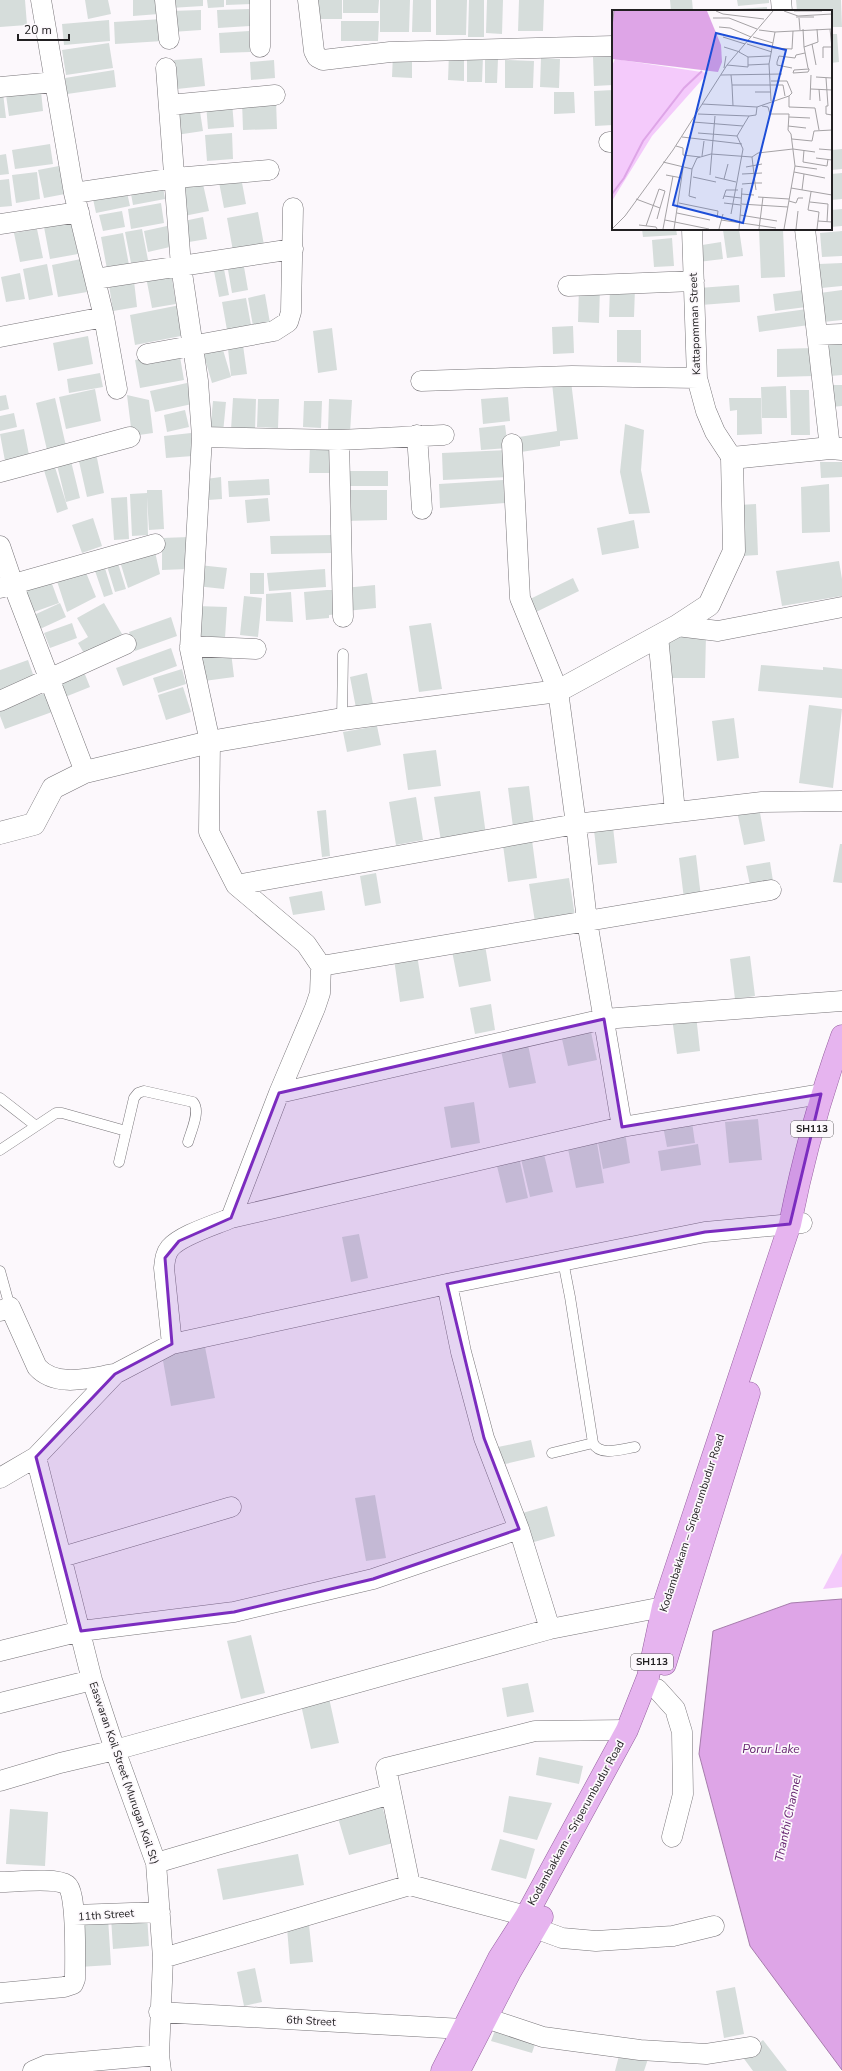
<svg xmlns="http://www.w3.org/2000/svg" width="842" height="2071" font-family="'Nunito Sans',sans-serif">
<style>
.green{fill:#f4cafb}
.water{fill:#dea5e7;stroke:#a67dac}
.building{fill:#d6dddb}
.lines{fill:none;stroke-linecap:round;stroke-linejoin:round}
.service-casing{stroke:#787579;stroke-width:11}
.minor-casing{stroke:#787579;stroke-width:21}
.tertiary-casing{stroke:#787579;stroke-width:23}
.primary-casing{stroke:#9660a0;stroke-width:23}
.service{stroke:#fff;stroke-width:10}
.minor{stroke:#fff;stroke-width:20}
.tertiary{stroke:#fff;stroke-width:22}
.primary{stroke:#e6b4ef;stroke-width:22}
.marked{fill:#7b2cbf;fill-opacity:0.2;stroke:#7b2cbf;stroke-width:3;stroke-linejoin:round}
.labels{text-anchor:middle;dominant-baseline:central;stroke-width:3.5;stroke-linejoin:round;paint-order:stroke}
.shield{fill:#fcf8fc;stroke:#636163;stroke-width:1}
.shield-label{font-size:10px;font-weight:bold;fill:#222022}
.street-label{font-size:11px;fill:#222022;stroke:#fcf8fc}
.water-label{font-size:12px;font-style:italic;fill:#601d6b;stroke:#fcf8fc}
.inset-river{fill:none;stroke:#dea5e7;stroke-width:2}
.inset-road{fill:none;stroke:#a5a2a5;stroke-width:1}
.view{fill:#1d4ed8;fill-opacity:0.15;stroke:#1d4ed8;stroke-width:2}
.inset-edge{fill:none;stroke:#222022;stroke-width:2}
</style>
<rect width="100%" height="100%" fill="#fcf8fc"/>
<!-- green -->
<path class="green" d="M842,1553V1587L823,1589Z"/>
<!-- water -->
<path class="water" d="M842,1599V2070L750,1946L699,1754L713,1631L791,1603Z"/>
<!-- building -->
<path class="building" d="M0,0H25L27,25L0,27Z
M85,0H108L111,14L88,19Z
M133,0H158L159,14L133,16Z
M169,0H203V6L170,8Z
M207,0H224V7L208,8Z
M226,0H251L252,4L226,5Z
M312,0H342V19H311Z
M343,0H379L378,13H343Z
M380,0H410L409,32H380Z
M413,0H431V32H412Z
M436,0H467L466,35H436Z
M469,0H484V37H468Z
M487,0H503L502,34L486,33Z
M519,0H544L543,31H518Z
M670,0H692L693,11H671Z
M737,0H769V3L738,6Z
M796,0H841L842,27H831V11H797Z
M767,7V11H737V9Z
M249,9L250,26L218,28L217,10Z
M201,10V30L172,32L171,11Z
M162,19L163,41L115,44L114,22Z
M109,20L110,41L64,45L62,24Z
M341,21H379L378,41H341Z
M249,31L250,52L220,53L219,33Z
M831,34H837L839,62L831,63Z
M109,43L113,68L66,75L62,50Z
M449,53L464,54V81L448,80Z
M393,54H412V78L392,77Z
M467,56L483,57L482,82H467Z
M613,56V85L594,86L593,57Z
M202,58L205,86L177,89L174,60Z
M541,58L560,59L559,88L540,87Z
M485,59H498L497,83H485Z
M274,60L275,78L251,80L250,62Z
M505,60L534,61L533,88H505Z
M114,70L116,87L67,94L65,78Z
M613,90V125L595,126L594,91Z
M41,91L43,111L9,116L6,95Z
M554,92H574L575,113L554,114Z
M0,93H3L6,118H0Z
M276,100L277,129L243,130L242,101Z
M232,102L234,127L208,129L206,104Z
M199,105L203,131L176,135L172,109Z
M232,133L233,159L207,161L205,135Z
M50,144L53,164L15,169L12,150Z
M842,149V169L831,170V150Z
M6,154L9,174L0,175V155Z
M59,166L65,194L44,198L38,170Z
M37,172L40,199L16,203L12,175Z
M240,172L246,204L224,208L218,177Z
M842,173V199L831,200V174Z
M9,179L12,206L0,207V180Z
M162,181L165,199L133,205L130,188Z
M203,184L209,211L184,216L178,189Z
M126,188L130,206L96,213L92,194Z
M161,203L164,223L131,229L128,209Z
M842,209V226L831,227V210Z
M122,211L125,227L103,231L99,215Z
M258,212L264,245L233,251L227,218Z
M203,217L207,239L183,243L179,222Z
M71,222L78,254L50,259L44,227Z
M167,226L170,247L148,252L144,231Z
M37,229L43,258L20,262L14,233Z
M142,229L148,260L131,263L125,232Z
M642,229H676L677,235L643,237Z
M739,229L743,256L727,258L723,230Z
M759,229H783L785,277L761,278Z
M842,231V256L822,257L820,233Z
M123,233L129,265L107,269L101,237Z
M672,238L674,266L654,267L652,240Z
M721,242L723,259L698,262L696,246Z
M81,259L87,292L58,297L52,265Z
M243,261L248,290L232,293L227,264Z
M842,263V286L821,288L819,264Z
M47,264L53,295L29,300L23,269Z
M224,269L229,295L219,297L214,271Z
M171,272L176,304L152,308L146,277Z
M20,273L25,299L6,302L1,277Z
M134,281L137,307L113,311L109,285Z
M739,285L740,302L701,305L699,288Z
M579,286L600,287L599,323L578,322Z
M610,287L635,288L634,317H609Z
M804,290L806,307L775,311L773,294Z
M842,290V320L823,322L820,293Z
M265,294L270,323L253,326L248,298Z
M246,298L251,325L227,330L222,302Z
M180,305L186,335L135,345L130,315Z
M807,309L809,325L759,332L757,316Z
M573,326L574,353L553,354L552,327Z
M332,328L337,370L318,373L313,331Z
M617,330H641V363L617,362Z
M88,336L93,364L58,371L53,343Z
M842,336V375L830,376L826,338Z
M242,338L247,374L231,376L227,340Z
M221,343L231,377L212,383L202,349Z
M813,348L814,376L777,377V349Z
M179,351L184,380L140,388L135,360Z
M100,373L103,387L69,393L67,379Z
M571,381L578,439L560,441V446L521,452L519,437L557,431L552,383Z
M187,383L192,404L155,412L150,391Z
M830,385H842V406L831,407Z
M786,386L787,418H762L761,387Z
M95,389L101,421L66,429L59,397Z
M790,390H809L810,435H791Z
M6,395L9,409L0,411V396Z
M127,395L149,400L153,433L132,436Z
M508,397L510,421L483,424L481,399Z
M55,398L66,446L47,450L36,403Z
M233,398L256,399L255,431L231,430Z
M729,398H761L762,434L737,435V410L730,411Z
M258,399H279L278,428L257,427Z
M329,399L352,400L350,433L328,432Z
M213,401L226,402L223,433L210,432Z
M304,401H322L321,428L303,427Z
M185,410L189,427L167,432L164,415Z
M14,413L17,427L0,431V416Z
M625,424L644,430L641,470L650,513L629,514L620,472Z
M505,425L508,448L481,450L479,428Z
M24,429L29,455L5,461L0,434Z
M191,433L193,456L166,458L164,436Z
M310,446L334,447V473H309Z
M508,450L509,477L443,480L442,453Z
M96,453L104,493L87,497L78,457Z
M70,457L80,498L66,502L56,461Z
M820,462H842V477L821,478Z
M54,464L68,509L57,513L43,467Z
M345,471H388V486H344Z
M221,477L222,499L208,500L206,479Z
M269,479L270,495L229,497L228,481Z
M503,480L505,503L440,508L439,484Z
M829,484L830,532L802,533L801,487Z
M147,490H162L164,529L149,530L147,497L148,535L132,536L130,494L147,493Z
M344,490H387V520L344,521Z
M127,497L129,539L114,540L111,498Z
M268,498L270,521L247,523L245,500Z
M756,504L758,555L741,556L739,505Z
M93,518L102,546L82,553L72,525Z
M634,520L639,548L602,555L597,528Z
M333,535V553L271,554L270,536Z
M189,537L188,569L162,570V538Z
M155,552L160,574L128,588L119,558Z
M117,560L126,589L115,592L106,563Z
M839,561L842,579V596L782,606L776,571Z
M104,565L113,594L104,597L94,568Z
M199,565L227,568L224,589L196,586Z
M325,569L326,587L269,591L267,573Z
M85,570L96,597L67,612L56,578Z
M250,573H264V594H250Z
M573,578L579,591L532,614L526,601Z
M51,581L59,603L34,612L26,591Z
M375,585L376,608L346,611L344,588Z
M327,590H337L339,614L329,615V618L306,620L304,592Z
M291,592L293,622L266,621V594Z
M244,596L262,598L258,637L240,635Z
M60,603L66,617L40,629L34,615Z
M104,603L122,634L85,655L78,643L88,637L77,618Z
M196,606L227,607L225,638L194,637Z
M171,617L177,636L135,651L129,632Z
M72,623L77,638L50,648L44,633Z
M431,623L442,689L419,692L409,626Z
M664,634L706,635L705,678H664Z
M171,648L177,666L123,686L116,668Z
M231,652L234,677L204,681L201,656Z
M28,660L35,680L0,693V670Z
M761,665L823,670V667L842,669V698L758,691Z
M82,667L90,687L65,697L58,677Z
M182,669L186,684L158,693L153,678Z
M367,673L373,704L356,708L350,677Z
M183,687L191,712L166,720L158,695Z
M45,693L52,712L5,729L0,716V709Z
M809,705L842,709L833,788L799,783Z
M734,718L739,758L717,761L712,721Z
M377,726L381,745L347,752L343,732Z
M436,750L441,786L408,790L403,754Z
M529,786L534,825L513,827L508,788Z
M480,791L486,835L441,841L434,797Z
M416,797L423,840L396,845L389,802Z
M759,807L765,841L744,845L737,811Z
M326,810L330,856L322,857L317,811Z
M613,827L617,863L598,865L594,830Z
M532,840L537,878L508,882L503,845Z
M840,844H842V883L833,882Z
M696,855L701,897L684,899L679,858Z
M770,862L773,881L750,885L746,866Z
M376,873L381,903L365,906L360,876Z
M569,878L575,916L535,922L529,884Z
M322,891L325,910L293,915L289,897Z
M485,945L491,981L459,987L452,951Z
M417,955L424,998L400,1002L394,959Z
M750,956L755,996L735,999L730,959Z
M491,1004L495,1030L475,1034L470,1008Z
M696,1015L700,1051L677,1054L672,1018Z
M591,1032L597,1060L568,1066L562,1039Z
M527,1040L536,1083L509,1088L500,1046Z
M474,1102L480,1143L451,1148L444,1107Z
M758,1119L762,1160L729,1163L725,1122Z
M692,1122L695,1143L667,1147L663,1126Z
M625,1132L630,1163L603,1169L597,1137Z
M597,1143L604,1183L576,1188L568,1149Z
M698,1144L701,1165L661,1171L658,1151Z
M544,1154L553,1192L530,1197L521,1159Z
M519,1157L528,1198L506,1203L496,1162Z
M359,1234L368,1278L351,1282L342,1237Z
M205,1347L215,1398L171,1406L162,1355Z
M531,1440L535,1457L501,1465L498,1447Z
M375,1495L386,1558L366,1561L355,1498Z
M547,1506L555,1536L527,1544L519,1514Z
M251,1635L265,1693L241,1699L227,1641Z
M528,1683L534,1712L507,1717L502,1688Z
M329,1698L339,1743L311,1749L301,1705Z
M539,1757L583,1766L579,1784L536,1775Z
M509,1796L552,1803L537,1840L503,1832Z
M382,1806L393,1843L349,1855L338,1818Z
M10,1809L48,1812L45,1866L6,1864Z
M500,1839L535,1849L526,1879L491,1870Z
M298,1854L304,1885L223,1900L217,1869Z
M147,1914L149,1946L113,1949L111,1917Z
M108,1918L111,1965L79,1967L75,1920Z
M309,1925L313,1962L290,1964L287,1928Z
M255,1968L262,2002L244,2006L237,1972Z
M735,1987L744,2034L724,2038L716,1991Z
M497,2025L537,2038L532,2053L491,2041Z
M763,2040L787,2071H753L742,2056Z
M621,2048L649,2056L644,2071H615Z"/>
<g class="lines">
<defs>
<path id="service" d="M342,719L343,654
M0,1098L36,1126
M0,1150L56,1113H62L126,1131
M119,1162L134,1098L138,1093L144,1091L193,1102C201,1111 191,1131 188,1142
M563,1261L570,1297L593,1443C600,1457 622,1449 635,1447
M0,1271L10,1307
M552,1453L593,1443"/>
<path id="minor" d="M41,0L74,193L175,178L269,170
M165,0L169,39
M260,0V47
M308,0L314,51L317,57L323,60L390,52L613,46
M781,0L782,11
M166,68L181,266L198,381L202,437L190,649L210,742L209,832L236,885L306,944L321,966L320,993L315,1008L279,1093L231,1218
M0,87L55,82
M169,105L275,95
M609,142H613
M74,193L104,317L117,389
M0,224L79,212
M692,229L697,378L706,411L715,432L732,458
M805,229L830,448
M95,279L293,249
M568,286L694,281
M817,335L842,334
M0,337L104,317
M147,354L274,331L288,322L291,312L293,208
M421,381L572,376L697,378
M417,435L422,509
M202,437L339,440L444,435
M339,440L343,617
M512,444L520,598L558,691L576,824L587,921L622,1127
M0,472L130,437
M0,546L13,584L85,772
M0,588L155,544
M677,626L718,631L842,607
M658,636L675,812
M190,646L256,649
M0,701L126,644
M236,885L576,824L762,802L842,801
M321,966L771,890
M279,1093L604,1019L842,1001
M447,1284L461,1352L484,1438L519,1529
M0,1311L10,1307L37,1367C56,1388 89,1378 115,1374
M172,1344L164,1268C165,1261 165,1254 170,1248C181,1235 215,1225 231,1218L622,1127L821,1094
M36,1457L92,1680L115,1750L156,1863L163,1958L159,2055L161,2071
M0,1478L36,1457L115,1374L172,1344L447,1284L705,1232L802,1223
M62,1557L231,1507
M0,1651L81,1631L234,1612L373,1579L519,1529L550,1629
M657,1689L675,1709L682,1732L683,1794L672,1837
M0,1703L92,1680
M0,1781L60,1763L115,1750L550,1629L663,1607
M156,1863L391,1794
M0,1882C15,1882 56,1877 67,1885C77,1892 75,1964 75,1979L73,1984L64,1987L0,1993
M410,1885L386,1768L535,1731L627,1730
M74,1915L160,1912
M521,1923L562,1938L596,1941L673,1936L714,1926
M163,1958L410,1885L526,1916
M159,2012L463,2029
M486,2018L543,2037L640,2050L706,2054L751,2047
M33,2071L47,2065L159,2055"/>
<path id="tertiary" d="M0,833L34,824L53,788L85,772L210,742L342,719L558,691L677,626L709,605L734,551L732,458L830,448L842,449"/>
<path id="primary" d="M665,1664L749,1393
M442,2071L499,1958L526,1916L627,1730L648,1677L663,1607L790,1224C803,1159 820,1097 842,1036
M459,2071L510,1972L542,1917"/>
</defs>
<!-- service casing -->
<use href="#service" class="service-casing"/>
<!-- minor casing -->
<use href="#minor" class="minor-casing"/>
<!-- tertiary casing -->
<use href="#tertiary" class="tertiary-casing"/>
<!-- primary casing -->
<use href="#primary" class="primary-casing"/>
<!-- service -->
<use href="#service" class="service"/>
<!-- minor -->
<use href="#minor" class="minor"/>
<!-- tertiary -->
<use href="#tertiary" class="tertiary"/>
<!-- primary -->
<use href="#primary" class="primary"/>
</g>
<!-- marked area -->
<path class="marked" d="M604,1019L622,1127L821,1094L790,1224L705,1232L447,1284L484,1438L519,1529L373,1579L234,1612L81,1631L36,1457L115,1374L172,1344L165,1258L179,1241L231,1218L279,1093Z"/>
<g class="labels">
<!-- shield labels -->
<g class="shield">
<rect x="791" y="1121" width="42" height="16" rx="3"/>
<rect x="631" y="1654" width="42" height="16" rx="3"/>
</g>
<g class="shield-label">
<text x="812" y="1129">SH113</text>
<text x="652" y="1662">SH113</text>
</g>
<!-- street labels -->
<g class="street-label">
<text transform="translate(695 324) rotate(-92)">Kattapomman Street</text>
<text transform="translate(692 1523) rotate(-72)">Kodambakkam – Sriperumbudur Road</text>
<text transform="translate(124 1773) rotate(71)">Easwaran Koil Street (Murugan Koil St)</text>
<text transform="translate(576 1823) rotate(-61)">Kodambakkam – Sriperumbudur Road</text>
<text transform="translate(106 1915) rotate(-4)">11th Street</text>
<text transform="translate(311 2021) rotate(3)">6th Street</text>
</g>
<!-- water labels -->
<g class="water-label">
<text x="771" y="1749">Porur Lake</text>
<text transform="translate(788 1818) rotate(-78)">Thanthi Channel</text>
</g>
</g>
<!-- overview -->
<g transform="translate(612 10)">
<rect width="220" height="220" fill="#fcf8fc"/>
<path d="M3,49L96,63L40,126L0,191V56Z" fill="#f4cafb"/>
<path d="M0,1H95L109,35L110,52L106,62L0,49Z" fill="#dea5e7"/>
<path class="inset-river" d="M0,184L12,168L31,131L72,78L90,61"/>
<path class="inset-road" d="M104,1L111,4L152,9M172,1L186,6L220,4M182,1H210M184,7H202M101,8H117L145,19M187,8L188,20M0,16L2,1M107,17L118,18L139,27M191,19L192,37L196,58L197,59V60L196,62L181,63L182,60L197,59M218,19L220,38M147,20L163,22L220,19M111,27L133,34M141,27L161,33M135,34L160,42M200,34L204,55M112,37L128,42M192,37L206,32L205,19M161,38L180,39L181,21M127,42L136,47L158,46M211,48V37H219M165,52L167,46L183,48L184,45L193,43M165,52V55L180,58M115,55L136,57V47M136,55L157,54M112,58L114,46M109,65L170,64M119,65L120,75H171L173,86M204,67L220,68M214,68L216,96H214V104L220,105M159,71H175L180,83L177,86V97L203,98L207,120M120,75L121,96M199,79L220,80M207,79L208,91M143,82H159M198,90L199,65M159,91L157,54L163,22M90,94L145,97L177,86M150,96L156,97L158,104H177L176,120L179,124L183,156L172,219M86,104L137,106L144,105L145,97M177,107L198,108M81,112L131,116M176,116L194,118M86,123L125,126M70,127L130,134M180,129L200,131L202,121L220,120M64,136L71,138V145L88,147M207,139L220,140M192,140L191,152L215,156L216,149M90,146L92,131M204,148L220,150M51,152L80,159L85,148L99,144L140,147L146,143L181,139L203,142M183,156L205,159M134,157L150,154M80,159L77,186L84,188M182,162L213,168M130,164L150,163M54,165L70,168M98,165L103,106M81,167L104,172M103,167L124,172M112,169L116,154M130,174L143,173L140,147M179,178L220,185M144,180L143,173H150M190,180L192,164M199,182L196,200L207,202L205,219M129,184L142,185M112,186L129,188M146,187L177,189M24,189L48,198L45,209M111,189L114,180H126M177,191L184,193L186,188H191M198,192L216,194L215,212M67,193L106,201L105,208M112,193L129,195L127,219M129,194L176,197M129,194L130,178M65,203L98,210M119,204L131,139L125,126L137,106M128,205L165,211M53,210L97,219M109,210L164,218M206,211L220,212M27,215L44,217L45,219M34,216L47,179L53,181L48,198M0,219L13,206L61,140L115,55L161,1M51,219L61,166M62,219L71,158M107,219L111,204M147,219L151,187M184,219L186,201"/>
<path class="view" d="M104,23L174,40L131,213L61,195Z"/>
<rect width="220" height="220" class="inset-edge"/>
</g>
<!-- scale -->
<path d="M18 34v6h51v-6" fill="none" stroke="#222022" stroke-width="2"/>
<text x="24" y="34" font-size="12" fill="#222022" stroke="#fcf8fc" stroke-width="3" paint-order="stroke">20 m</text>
</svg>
